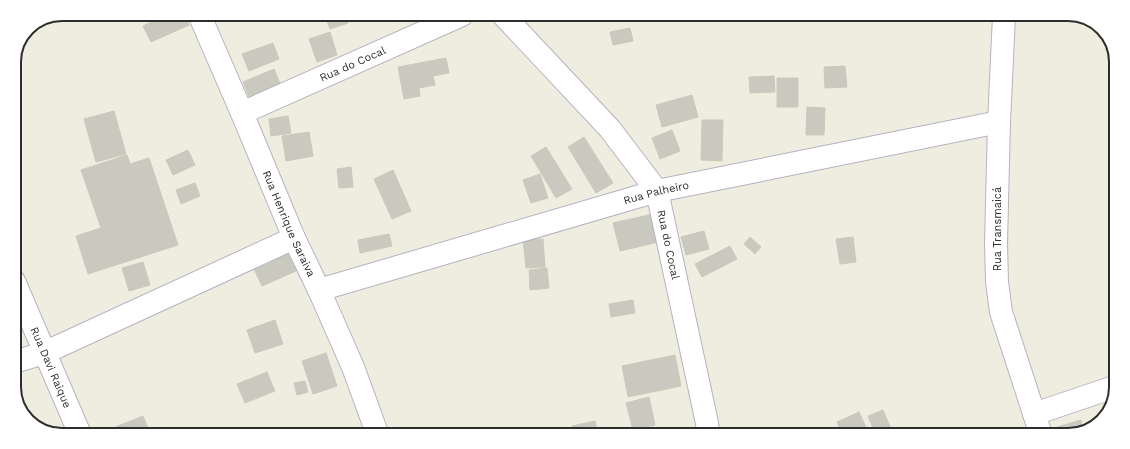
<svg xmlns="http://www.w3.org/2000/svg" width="1130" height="449" font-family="'Work Sans',sans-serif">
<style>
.building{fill:#cac9bf;stroke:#cacab9}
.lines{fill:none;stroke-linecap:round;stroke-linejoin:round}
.minor-casing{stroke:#b5b3c0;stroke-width:24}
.minor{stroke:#fff;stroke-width:22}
.labels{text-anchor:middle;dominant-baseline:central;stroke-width:3;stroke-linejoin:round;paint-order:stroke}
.street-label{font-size:11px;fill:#2d2d2d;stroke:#fff}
.rim{fill:none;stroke:#2d2d2d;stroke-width:2}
</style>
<rect width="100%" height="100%" fill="#eeede0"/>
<!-- building -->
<path class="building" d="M169,14H185L189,25L151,42L143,26Z
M325,15H345L348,23L330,29Z
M630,28L633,41L613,45L610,32Z
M330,32L337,55L317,62L309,39Z
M273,43L279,59L249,71L242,54Z
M446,58L449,73L433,76L435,85L419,88L420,96L404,99L398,67Z
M845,66L847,87L825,88L824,67Z
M274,69L281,86L250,99L243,82Z
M774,76L775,92L750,93L749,77Z
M777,78H798V107H777Z
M692,95L698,117L662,127L656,105Z
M807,107L825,108L824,135H806Z
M114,111L126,154L96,162L84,119Z
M288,116L291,133L271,136L269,119Z
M702,120H723L722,161L701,160Z
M672,130L680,151L660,159L652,138Z
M309,132L313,156L286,161L282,136Z
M584,137L613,183L596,193L568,147Z
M546,147L572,189L556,198L531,156Z
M188,150L195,165L173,175L166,160Z
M127,155L130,164L149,158L178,245L88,274L76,236L101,228L81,170Z
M351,167L353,187L339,188L337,169Z
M393,170L411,211L392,219L374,179Z
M540,174L548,198L531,203L523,180Z
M195,183L200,196L181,204L176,190Z
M653,214L659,242L620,251L613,223Z
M704,231L709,249L686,255L681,237Z
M389,234L392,246L360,253L358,240Z
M750,237L761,247L755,254L744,244Z
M853,237L856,262L840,264L836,239Z
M543,239L545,267L526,268L523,240Z
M730,246L737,259L702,277L695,264Z
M287,252L296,271L262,286L253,267Z
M143,262L150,285L129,291L122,268Z
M547,268L549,288L530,290L529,270Z
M633,300L635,313L611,317L609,304Z
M275,320L283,344L255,353L247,330Z
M1110,341H1114V359Z
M326,353L337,386L313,394L302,361Z
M675,355L681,386L628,397L622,366Z
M267,372L275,391L245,403L237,384Z
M305,381L308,392L297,395L294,383Z
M649,397L655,425L633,430L626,403Z
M883,410L892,431L882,435H876L868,416Z
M859,412L869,434H842L837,422Z
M143,416L150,433H115L113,428Z
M1081,420L1083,430L1069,435H1060L1057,427Z
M595,421L598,434H574L572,426Z"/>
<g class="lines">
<defs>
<g id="minor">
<path id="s1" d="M199,14L242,113L294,238L319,290L353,367L377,433"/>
<path id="s2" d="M503,15L610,129L657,191L707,423L708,434"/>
<path d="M1004,16L999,122L996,243L997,282L1001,312L1041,435"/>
<path id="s3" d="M242,113L462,15"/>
<path id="s4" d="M14,281L79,432"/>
<path id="s5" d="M319,290L657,191L999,122"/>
<path d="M14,362L44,353L294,238"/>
<path d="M1034,414L1114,387"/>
</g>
</defs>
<!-- minor casing -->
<use href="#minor" class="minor-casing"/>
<!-- minor -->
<use href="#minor" class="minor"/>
</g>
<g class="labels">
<!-- street labels -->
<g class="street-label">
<text stroke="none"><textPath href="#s3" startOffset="121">Rua do Cocal</textPath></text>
<text stroke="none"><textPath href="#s5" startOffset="351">Rua Palheiro</textPath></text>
<text stroke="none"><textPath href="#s1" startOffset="228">Rua Henrique Saraiva</textPath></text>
<text transform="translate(997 229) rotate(-90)">Rua Transmaicá</text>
<text stroke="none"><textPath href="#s2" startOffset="289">Rua do Cocal</textPath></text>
<text stroke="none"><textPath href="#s4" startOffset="94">Rua Davi Raique</textPath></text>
</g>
</g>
<!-- crop -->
<path d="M0 0H1130V449H0ZM62 21H1068A41 41 0 0 1 1109 62V387A41 41 0 0 1 1068 428H62A41 41 0 0 1 21 387V62A41 41 0 0 1 62 21Z" fill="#fff" fill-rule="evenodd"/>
<path class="rim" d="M62 21H1068A41 41 0 0 1 1109 62V387A41 41 0 0 1 1068 428H62A41 41 0 0 1 21 387V62A41 41 0 0 1 62 21Z"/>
</svg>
